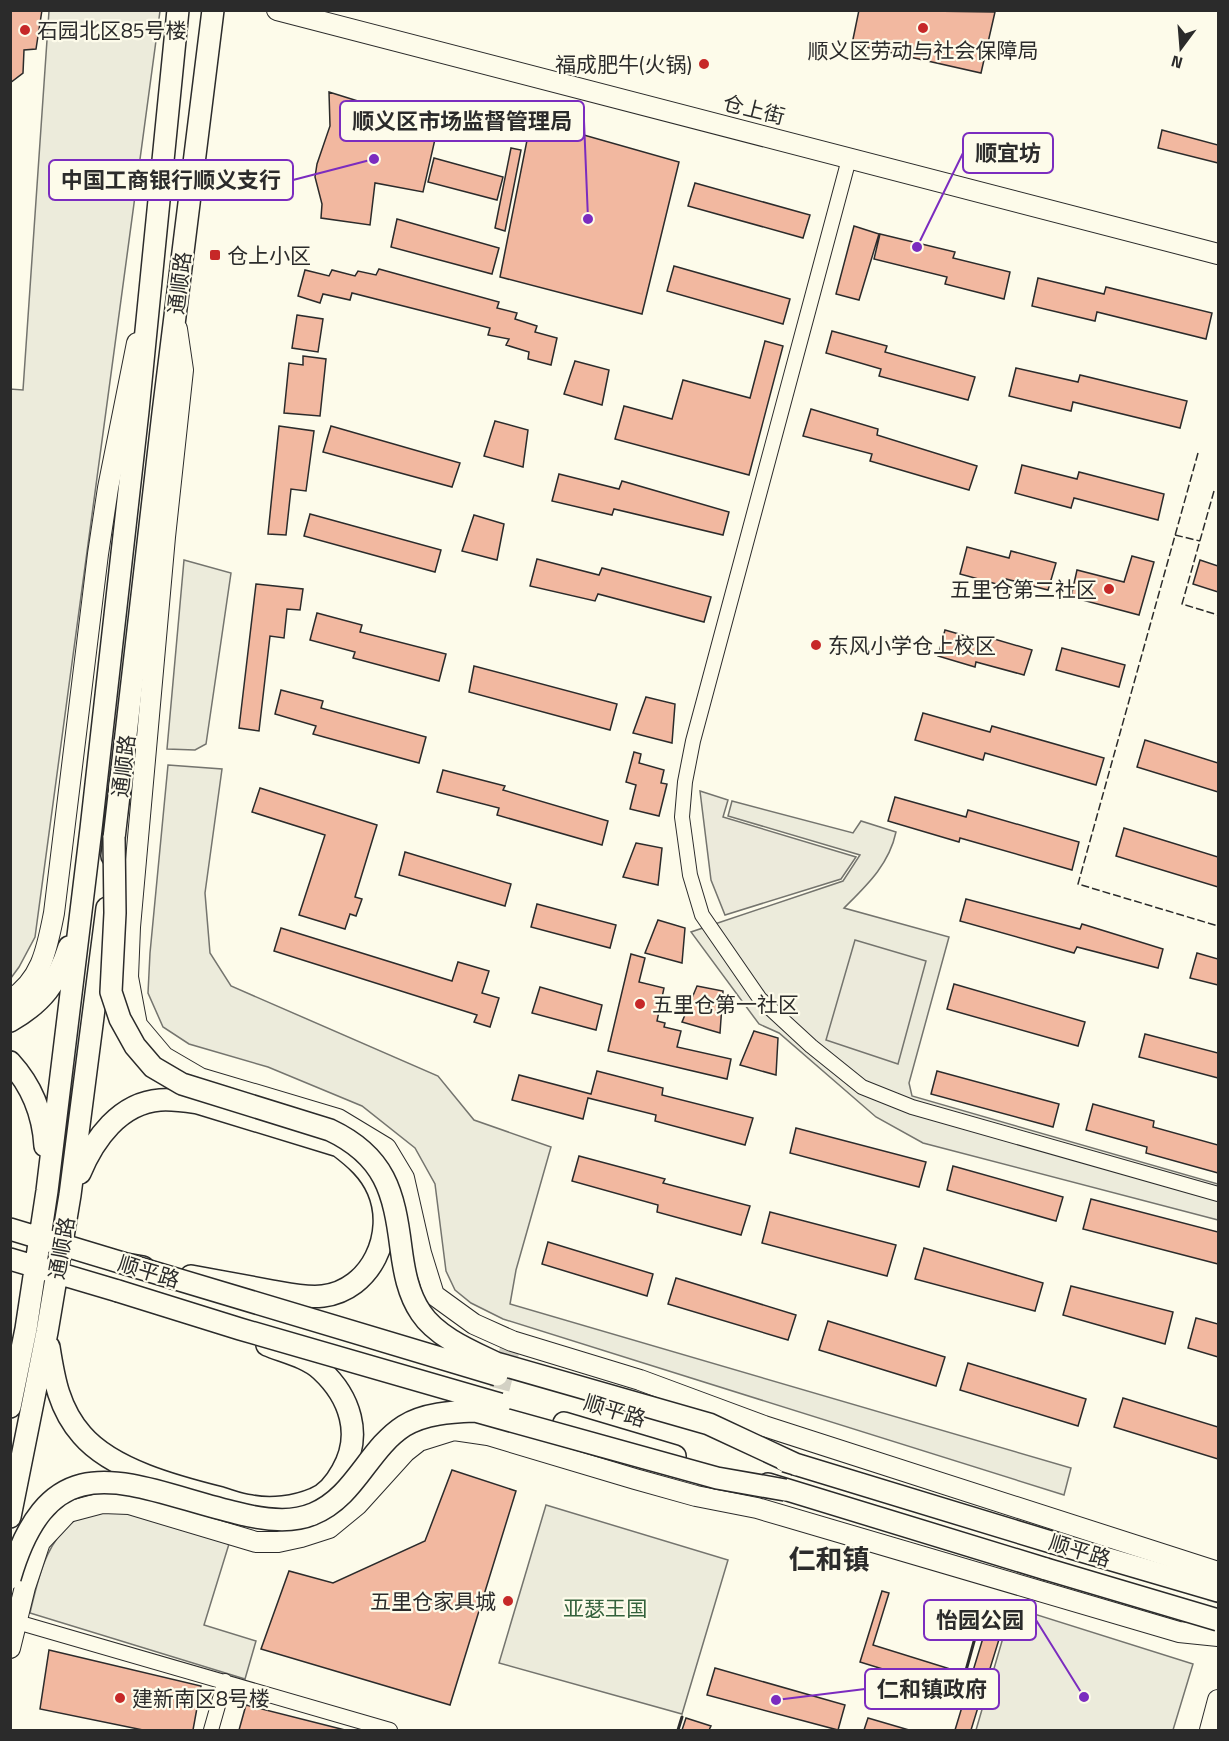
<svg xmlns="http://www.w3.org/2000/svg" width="1229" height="1741" font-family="'Titillium Web','Noto Sans SC',sans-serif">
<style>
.green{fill:#ecebdb;stroke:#74746e;stroke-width:1.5}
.parking{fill:#eceadb;stroke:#74746e;stroke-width:1.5}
.building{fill:#f2b8a0;stroke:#2b2b2b;stroke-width:1.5}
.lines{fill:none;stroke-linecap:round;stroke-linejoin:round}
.secondary-tunnel{stroke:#d3d1c4;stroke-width:20;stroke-dasharray:20 10;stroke-linecap:butt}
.street-casing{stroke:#2b2b2b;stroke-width:16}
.secondary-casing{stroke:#2b2b2b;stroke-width:22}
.primary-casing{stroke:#2b2b2b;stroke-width:24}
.street{stroke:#fdfbea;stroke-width:14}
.secondary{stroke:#fdfbea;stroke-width:20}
.primary{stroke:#fdfbea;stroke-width:21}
.primary-bridge-casing{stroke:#2b2b2b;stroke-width:24;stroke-linecap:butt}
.primary-bridge{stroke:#fdfbea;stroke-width:21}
.fence{stroke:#2b2b2b;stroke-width:1.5;stroke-dasharray:8 3;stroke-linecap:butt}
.wall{stroke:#2b2b2b;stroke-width:3}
.poi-dot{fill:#c62828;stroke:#fdfbea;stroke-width:2}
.labels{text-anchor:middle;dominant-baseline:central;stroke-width:4.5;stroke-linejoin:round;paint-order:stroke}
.poi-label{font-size:21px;fill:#2b2b2b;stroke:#fdfbea;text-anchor:start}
.street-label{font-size:21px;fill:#2b2b2b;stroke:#fdfbea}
.park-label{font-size:21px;fill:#34623c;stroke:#fdfbea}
.district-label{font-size:27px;font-weight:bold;fill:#2b2b2b;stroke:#fdfbea}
.leader{fill:none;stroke:#7b2cbf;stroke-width:2}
.callout-dot{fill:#7b2cbf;stroke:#fdfbea;stroke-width:2}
.callout{fill:#fdfbea;stroke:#7b2cbf;stroke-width:2}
.callout-label{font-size:22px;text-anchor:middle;font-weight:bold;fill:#2b2b2b}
</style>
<rect width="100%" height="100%" fill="#fdfbea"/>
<!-- green -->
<path class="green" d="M49,11H160L35,937L19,967L11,978L10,389L23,390Z
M184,560L231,573L206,744L195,750L167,749Z
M168,765L222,769L205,893L210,953L231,986L438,1076L474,1120L551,1147L516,1270L510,1304L1071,1468L1064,1495L503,1319L471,1303L455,1290L446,1271L435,1184L415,1148L362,1106L268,1067L189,1044L163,1027L148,993L150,953Z
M732,801L853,833L861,821L896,832C889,865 866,886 844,908L949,937L909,1083L912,1096L1218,1184V1220L923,1143L876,1117L779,1033L759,1024L691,932L843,881L860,855L728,816Z
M546,1505L728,1560L682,1714L499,1663Z
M116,1509L229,1544L204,1625L256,1641L245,1679L30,1613C39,1575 47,1535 84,1514C92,1510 107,1510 116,1509Z
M1012,1607L1193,1664L1173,1730H976Z"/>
<!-- parking -->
<path class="parking" d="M700,791L728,800L723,817L856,857L841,879L725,915L711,880Z
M855,940L926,961L898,1064L826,1040Z"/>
<!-- building -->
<path class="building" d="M10,10H42L36,49L24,50L23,73L10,83Z
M859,10L995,12L981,73L852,44Z
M329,92L438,126L423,192L375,183L370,225L321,218L322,204L315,177L317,164L330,126Z
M531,120L679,162L642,314L500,277Z
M1162,130L1218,145V163L1158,148Z
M511,148L521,150L505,231L495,228Z
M434,158L503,177L497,200L428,182Z
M695,183L810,215L803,238L688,206Z
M397,219L499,248L492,274L391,247Z
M854,226L879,234L859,300L836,294Z
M880,234L955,252L953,258L1010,272L1004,299L945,284L947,277L874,259Z
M674,266L790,299L783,324L667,291Z
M379,269L499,302L497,308L517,313L515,319L537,326L535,332L557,338L551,365L528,359L529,352L506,345L509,339L488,335L490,328L352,293L350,300L323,294L320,303L298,296L305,270L329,276L332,270L355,276L358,271L376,275Z
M1038,278L1104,294L1106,287L1212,313L1206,339L1097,312L1095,321L1032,306Z
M297,315L323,319L318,352L292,348Z
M832,331L887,346L885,352L975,377L968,400L879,376L881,369L826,353Z
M765,341L783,346L749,475L615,439L624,406L672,419L683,380L750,398Z
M303,356L326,359L320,416L284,413L289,363L303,365Z
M575,361L609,370L602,405L564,394Z
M1016,368L1078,382L1080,375L1187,401L1180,428L1073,402L1071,411L1009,396Z
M811,409L878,429L877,435L977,466L969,490L870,461L872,454L803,436Z
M495,421L528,430L523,467L484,456Z
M279,426L314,431L306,491L291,489L286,535L268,534Z
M331,426L460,463L452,487L323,452Z
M1022,465L1077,479L1079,472L1164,494L1158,520L1074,498L1071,508L1015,493Z
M559,474L619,489L622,481L729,512L723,535L614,509L612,515L552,501Z
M310,514L441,550L435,572L304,536Z
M474,515L504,524L497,560L462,551Z
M967,547L1009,558L1011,551L1056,563L1048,590L1006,579L1004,586L960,574Z
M1132,556L1154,562L1139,615L1071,597L1077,570L1124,582Z
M537,559L599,575L602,568L711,597L704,622L598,594L595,601L530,586Z
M1200,560L1218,566V592L1193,584Z
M256,584L303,589L300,610L287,609L284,638L270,636L259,731L239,728Z
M317,613L362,625L360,632L446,654L439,681L353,658L355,652L310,640Z
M945,630L983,641L984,636L1032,650L1024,675L976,662L975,667L938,656Z
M1062,648L1125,665L1119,687L1056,670Z
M474,666L617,704L610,730L469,692Z
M281,690L323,701L321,708L426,737L419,763L313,734L316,726L275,714Z
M646,697L675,704L672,743L633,733Z
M923,713L990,732L992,726L1104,758L1096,785L985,753L983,760L915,740Z
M1145,740L1218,763V792L1137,767Z
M634,752L641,754L639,763L664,770L661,783L667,784L659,816L630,809L636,785L626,782Z
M443,770L505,786L503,790L608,821L602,845L497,815L499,808L437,792Z
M260,788L377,825L355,897L362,899L356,916L350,914L345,929L299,915L325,835L252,812Z
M895,797L966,817L968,810L1079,842L1072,870L960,838L959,842L888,821Z
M1124,828L1218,857V887L1116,856Z
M636,843L662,848L658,885L623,877Z
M405,852L511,884L505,906L399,875Z
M966,899L1080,929L1082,924L1163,949L1158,968L1077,947L1074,953L960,921Z
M537,904L616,925L610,948L531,927Z
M658,920L685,928L682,963L645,953Z
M281,928L452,981L458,962L489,971L482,993L499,998L490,1027L474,1022L477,1015L274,951Z
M1197,953L1218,959V985L1190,978Z
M631,954L645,958L639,982L664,988L657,1021L665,1023L664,1027L681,1031L677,1047L731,1059L727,1079L608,1051Z
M954,984L1085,1022L1078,1046L947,1009Z
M697,986L723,991L720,1033L682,1022Z
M540,987L602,1005L596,1030L532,1013Z
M754,1031L778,1038L776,1075L740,1065Z
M1145,1034L1218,1053V1078L1139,1057Z
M597,1071L663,1088L662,1095L753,1118L745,1145L655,1121L656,1115L588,1098L583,1119L512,1100L519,1075L591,1094Z
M937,1071L1059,1104L1053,1127L931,1094Z
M1093,1104L1154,1121L1153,1127L1218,1145V1173L1146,1153L1147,1147L1086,1130Z
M796,1128L926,1162L919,1187L790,1153Z
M579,1156L665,1179L663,1183L750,1206L741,1235L657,1212L658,1205L572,1181Z
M953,1166L1063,1197L1056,1221L947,1190Z
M1091,1199L1218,1232V1264L1083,1229Z
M770,1212L896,1245L887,1276L762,1243Z
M548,1242L653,1274L647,1296L542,1264Z
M924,1248L1043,1283L1035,1311L915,1279Z
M676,1278L796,1315L788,1340L668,1304Z
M1071,1286L1173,1312L1165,1344L1063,1315Z
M1196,1318L1218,1324V1357L1188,1348Z
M828,1321L945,1357L936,1386L819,1350Z
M968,1363L1086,1399L1078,1426L960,1390Z
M1123,1398L1218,1427V1459L1114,1427Z
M452,1470L516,1491L450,1705L261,1649L289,1571L333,1583L425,1541Z
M882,1591L889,1593L873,1645L963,1673L957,1692L860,1662Z
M990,1615L1005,1620L971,1730H955Z
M49,1650L201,1686L193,1730H143L40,1709Z
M715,1668L845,1705L838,1730L707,1695Z
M246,1705L345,1730H239Z
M686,1718L711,1726L709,1730H682Z
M868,1718L909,1730H864Z"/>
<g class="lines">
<!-- secondary-tunnel -->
<path class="secondary-tunnel" d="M492,1418L512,1341
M1199,1626C1212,1619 1215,1612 1218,1598"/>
<defs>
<path id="street" d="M849,159L693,741L685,782L682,817L690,875L702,915L760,999L811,1046L862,1087L912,1107L1218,1194
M17,1622L390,1730
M211,1730L225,1681"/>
<path id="secondary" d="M277,10L1218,254
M177,329L183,370L165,537L130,927L128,977L137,1025L164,1057L200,1078L338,1119L386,1148L404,1178L421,1253L434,1295L474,1324L512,1341L640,1380L764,1426L1218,1572
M10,1000C42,980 47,948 54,913L98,554L108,488L137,343
M10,1648L25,1587L40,1542L68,1512L102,1503L129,1504L256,1542H278L301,1537L329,1528L357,1505L405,1452L419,1441L454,1430L488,1435L635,1479L696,1496L757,1508L1179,1632L1218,1636
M1210,1730L1218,1700"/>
<path id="primary" d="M112,856L163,413L213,10
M10,1021C42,1003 58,982 69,947
M10,1062C32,1086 43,1113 45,1146
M80,1173C94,1139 120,1103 160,1100C173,1099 185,1101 198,1103L339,1146C355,1158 370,1171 378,1190C397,1234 371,1290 323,1296C306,1298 289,1294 272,1291C245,1286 218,1281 191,1276
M10,1229L126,1264L143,1267
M10,1259L118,1291
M49,1347C54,1379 59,1409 82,1435C112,1470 177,1487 221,1498C231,1501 241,1505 251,1506C271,1510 295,1507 314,1499C327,1494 336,1482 342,1471C363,1435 350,1397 321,1370C307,1357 284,1352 267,1345
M10,1407L26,1329L47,1191L91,829L138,411L178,10
M564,1423L675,1456
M768,1484L1046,1569
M10,1517L47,1332L70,1195L107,908
M1054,1543L1218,1591"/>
</defs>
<!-- street casing -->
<use href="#street" class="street-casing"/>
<!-- secondary casing -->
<use href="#secondary" class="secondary-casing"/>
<!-- primary casing -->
<use href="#primary" class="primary-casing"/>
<!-- street -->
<use href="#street" class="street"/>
<!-- secondary -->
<use href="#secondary" class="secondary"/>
<!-- primary -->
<use href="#primary" class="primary"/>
<defs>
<path id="primary-bridge" d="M114,837L115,913L111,992L120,1019L135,1046L153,1067L182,1084L330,1130C385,1156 394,1192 401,1248C404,1271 408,1294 421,1313C437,1337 471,1351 496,1363L709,1424L797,1465
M126,1264L497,1375
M118,1291L240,1329L500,1404
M785,1461L1054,1543
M1046,1569L1218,1620
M10,1578C52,1435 132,1488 237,1513C260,1519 290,1524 313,1514C355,1497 368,1449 404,1426C425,1413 452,1412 475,1411L717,1478L785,1490"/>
</defs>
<!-- primary-bridge casing -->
<use href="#primary-bridge" class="primary-bridge-casing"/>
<!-- primary-bridge -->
<use href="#primary-bridge" class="primary-bridge"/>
<!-- fence -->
<path class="fence" d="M1198,453L1078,884L1218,926
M1214,491L1182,604L1218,615
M1175,535L1200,541"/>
<!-- wall -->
<path class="wall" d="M965,1674L983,1609L1005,1615
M678,1730L682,1717"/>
</g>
<!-- markers -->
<g class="poi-dot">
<circle cx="923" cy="28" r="6"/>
<circle cx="25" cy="30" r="6"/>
<circle cx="704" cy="64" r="6"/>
<rect x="209" y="249" width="12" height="12" rx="3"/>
<circle cx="1109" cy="589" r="6"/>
<circle cx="816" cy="645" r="6"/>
<circle cx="640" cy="1004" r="6"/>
<circle cx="508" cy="1601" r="6"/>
<circle cx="120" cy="1698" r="6"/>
</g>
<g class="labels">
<!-- poi labels -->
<g class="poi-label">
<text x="37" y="30">石园北区85号楼</text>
<text x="923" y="50" text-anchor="middle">顺义区劳动与社会保障局</text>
<text x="692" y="64" text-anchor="end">福成肥牛(火锅)</text>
<text x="227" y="255">仓上小区</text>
<text x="1097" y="589" text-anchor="end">五里仓第二社区</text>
<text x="828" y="645">东风小学仓上校区</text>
<text x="652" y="1004">五里仓第一社区</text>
<text x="496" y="1601" text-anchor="end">五里仓家具城</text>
<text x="132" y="1698">建新南区8号楼</text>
</g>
<!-- street labels -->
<g class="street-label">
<text transform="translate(754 109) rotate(14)">仓上街</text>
<text transform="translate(179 283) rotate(-83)">通顺路</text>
<text transform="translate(123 766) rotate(-83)">通顺路</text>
<text transform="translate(61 1248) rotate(-80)">通顺路</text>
<text transform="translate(149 1271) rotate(17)">顺平路</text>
<text transform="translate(615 1410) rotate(17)">顺平路</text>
<text transform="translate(1080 1550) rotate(17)">顺平路</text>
</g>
<!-- park labels -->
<g class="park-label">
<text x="605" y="1608">亚瑟王国</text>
</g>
<!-- district labels -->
<g class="district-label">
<text x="829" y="1558">仁和镇</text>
</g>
</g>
<!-- callouts -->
<path class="leader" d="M588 219L584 121M917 247L963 153M374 159L293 180M1084 1697L1036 1620M776 1700L865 1689"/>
<g class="callout-dot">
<circle cx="588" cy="219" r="6"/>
<circle cx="917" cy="247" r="6"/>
<circle cx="374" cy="159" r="6"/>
<circle cx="1084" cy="1697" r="6"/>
<circle cx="776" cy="1700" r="6"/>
</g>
<g class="callout">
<rect x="340" y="101" width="244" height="40" rx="6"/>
<rect x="963" y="133" width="90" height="40" rx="6"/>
<rect x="49" y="160" width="244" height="40" rx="6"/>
<rect x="924" y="1600" width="112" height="40" rx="6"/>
<rect x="865" y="1669" width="134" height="40" rx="6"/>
</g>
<g class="callout-label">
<text x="462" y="129">顺义区市场监督管理局</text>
<text x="1008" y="161">顺宜坊</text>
<text x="171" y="188">中国工商银行顺义支行</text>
<text x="980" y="1628">怡园公园</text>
<text x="932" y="1697">仁和镇政府</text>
</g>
<!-- border -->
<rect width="1229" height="1741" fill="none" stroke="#2b2b2b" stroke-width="24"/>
<!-- north arrow -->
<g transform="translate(1181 48) rotate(196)" stroke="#fdfbea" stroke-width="4.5" paint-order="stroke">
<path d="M0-4.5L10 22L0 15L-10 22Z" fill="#2b2b2b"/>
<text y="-9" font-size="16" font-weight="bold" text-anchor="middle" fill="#2b2b2b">N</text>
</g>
</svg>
